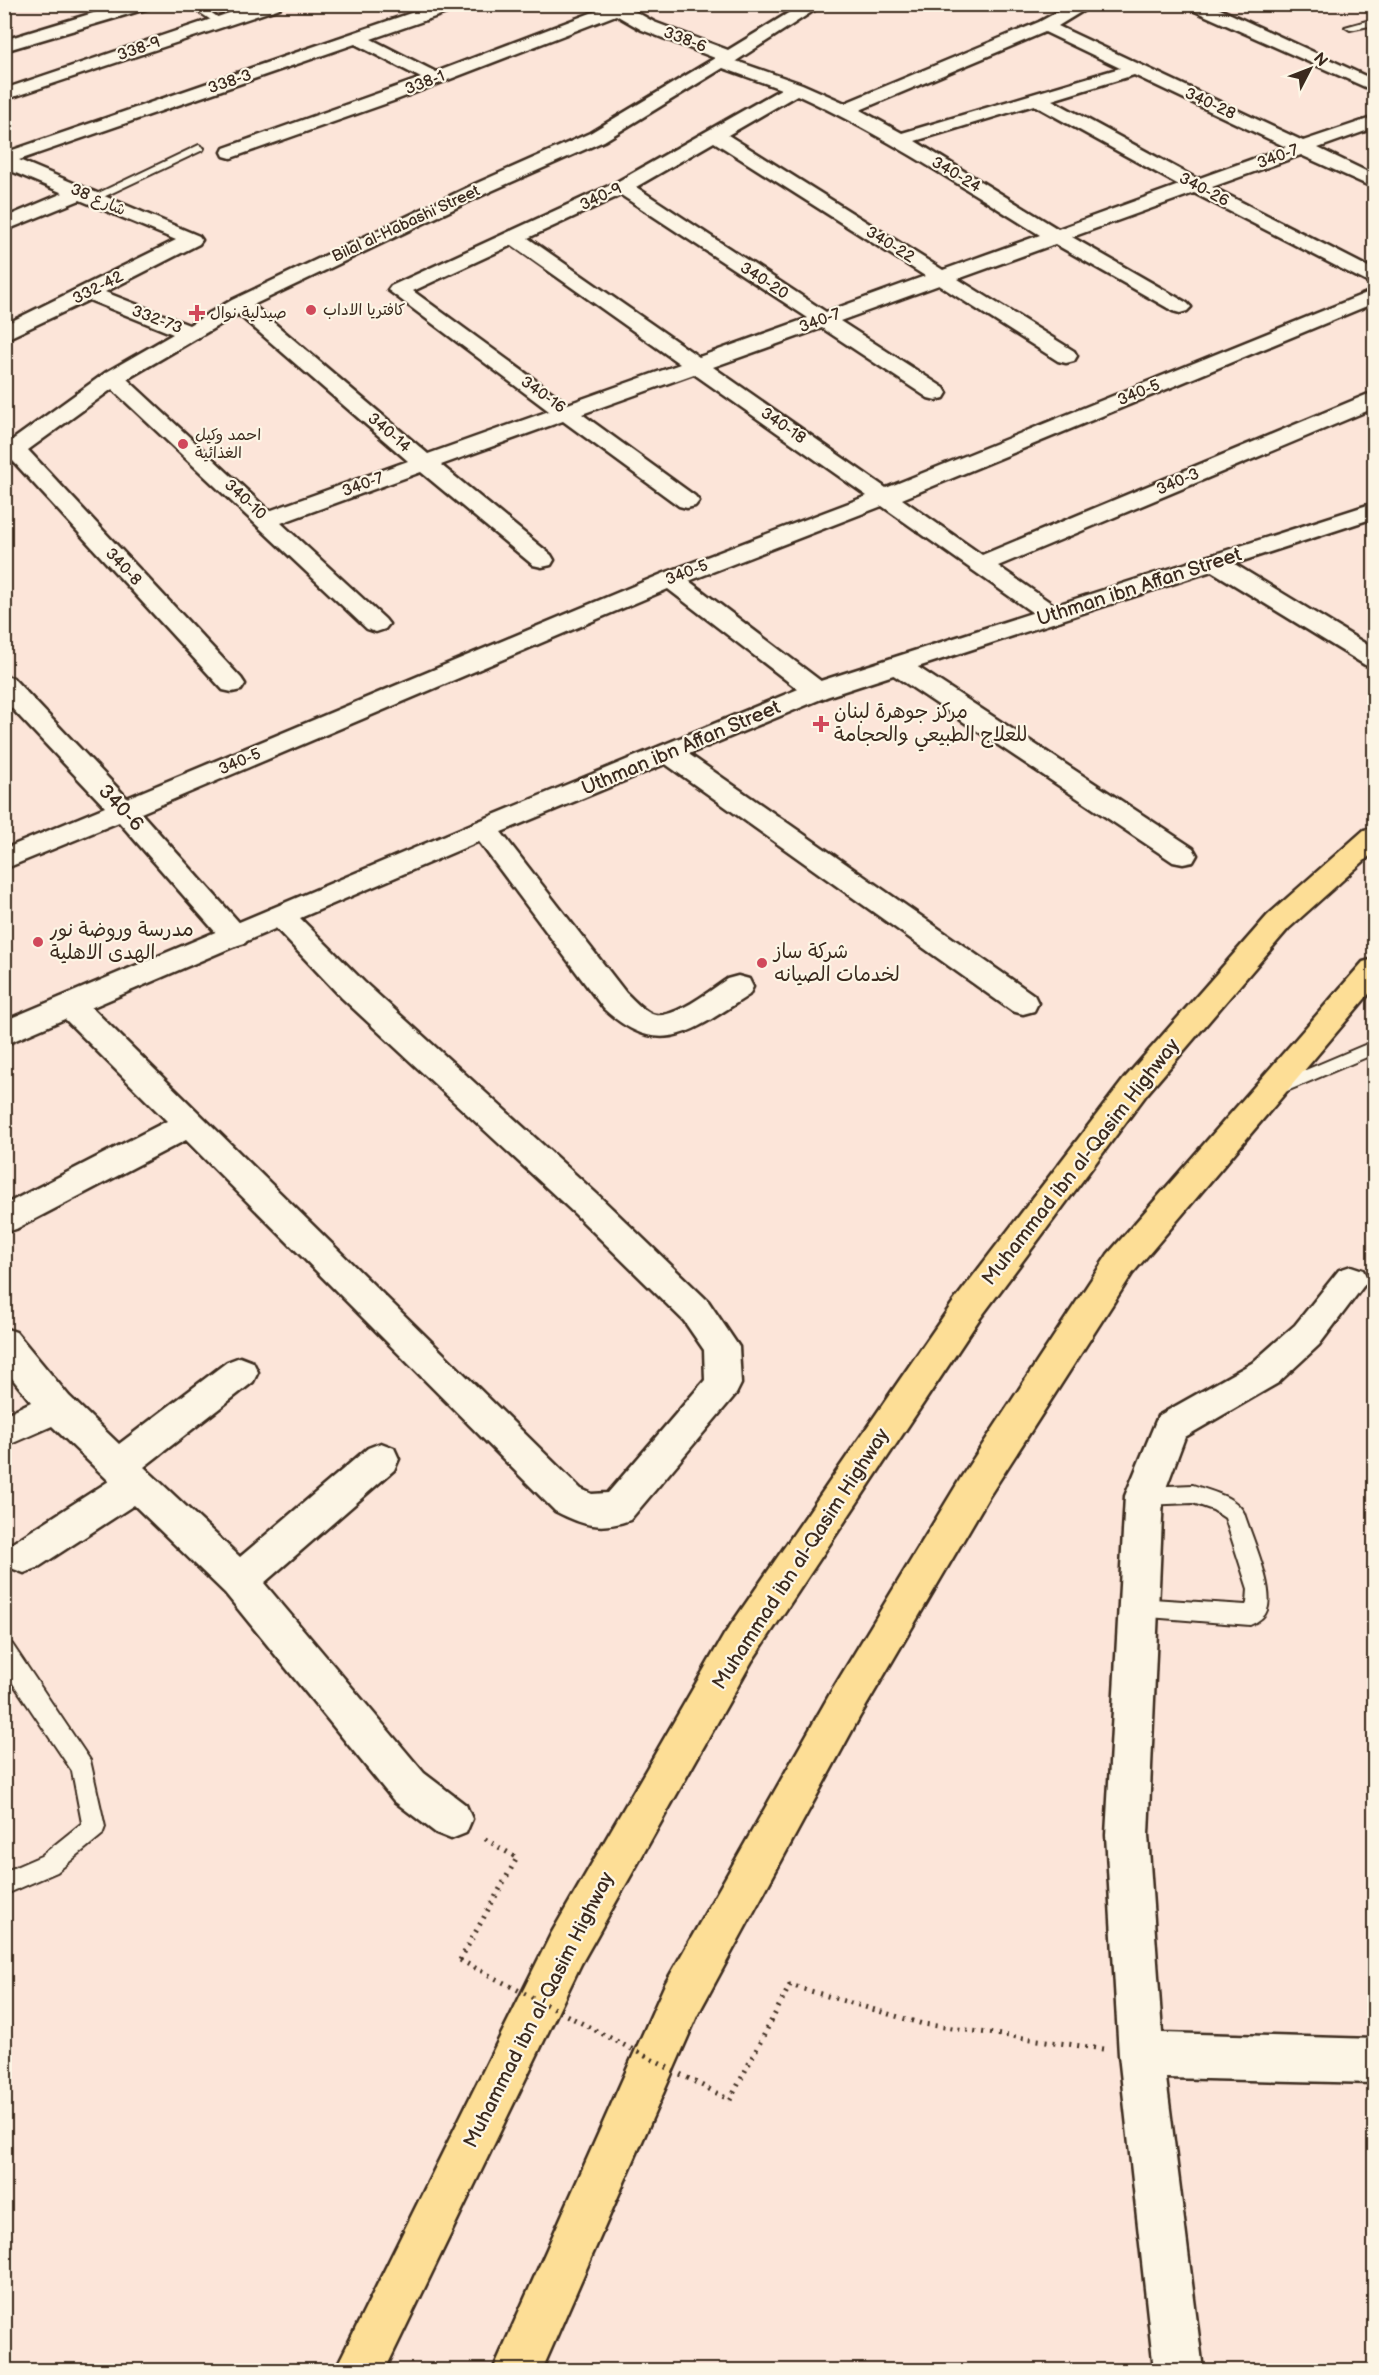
<svg xmlns="http://www.w3.org/2000/svg" width="1379" height="2375" font-family="'Balsamiq Sans','Playpen Sans Arabic',sans-serif">
<style>
.lines{fill:none;stroke-linecap:round;stroke-linejoin:round}
.service-casing{stroke:#3b2a1e;stroke-width:4}
.minor-casing{stroke:#3b2a1e;stroke-width:5}
.tertiary-casing{stroke:#3b2a1e;stroke-width:5}
.motorway-casing{stroke:#3b2a1e;stroke-width:5}
.path{stroke:#3b2a1e;stroke-width:5;stroke-dasharray:2 6;stroke-linecap:butt}
.service{fill:#fcf5e5;fill-rule:evenodd}
.minor{fill:#fcf5e5;fill-rule:evenodd}
.tertiary{fill:#fcf5e5;fill-rule:evenodd}
.motorway{fill:#fdde96;fill-rule:evenodd}
.path-bridge{stroke:#3b2a1e;stroke-width:5;stroke-dasharray:2 6;stroke-linecap:butt}
.poi-dot{fill:#d1495b;stroke:#fcf5e5;stroke-width:2}
.labels{text-anchor:middle;dominant-baseline:central;stroke-width:4.5;stroke-linejoin:round;paint-order:stroke}
.far-street-label{font-size:16px;fill:#3b2a1e;stroke:#fcf5e5}
.far-poi-label{font-size:16px;fill:#3b2a1e;stroke:#fcf5e5;text-anchor:start}
.street-label{font-size:20px;fill:#3b2a1e;stroke:#fcf5e5}
.poi-label{font-size:20px;fill:#3b2a1e;stroke:#fcf5e5;text-anchor:start}
</style>
<rect width="100%" height="100%" fill="#fce5d9"/>
<filter id="ink" filterUnits="userSpaceOnUse"><feTurbulence type="fractalNoise" baseFrequency=".0167" numOctaves="2"/><feDisplacementMap in="SourceGraphic" scale="12" xChannelSelector="R" yChannelSelector="G"/><feConvolveMatrix kernelMatrix="1 2 1 2 8 2 1 2 1" color-interpolation-filters="sRGB"/></filter>
<g filter="url(#ink)">
<g class="lines">
<defs>
<path id="service" d="M187,4H198L225,22L217,24Z
M1374,19V25L1350,30L1345,27Z
M199,145L204,148L203,150L97,200H89L88,198Z
M1374,1041V1054L1280,1094L1274,1096L1268,1094L1265,1090L1268,1086Z
M1193,1485C1209,1491 1236,1496 1244,1513C1251,1536 1275,1588 1267,1610C1265,1617 1257,1622 1250,1625L1136,1616L1129,1614L1125,1607L1129,1600L1136,1598L1246,1605L1247,1603L1248,1589L1225,1518L1213,1510L1193,1503L1144,1505L1137,1502L1134,1496L1137,1490L1144,1487Z
M4,1641L12,1644L90,1760L105,1827L102,1835L57,1872L4,1895V1872L41,1856L82,1823L72,1771L4,1670Z"/>
<path id="minor" d="M123,4H151L149,8L4,51V40Z
M256,4H282L280,8L4,100V89Z
M437,4H463L461,8L371,39L436,72L604,8L601,4H622L654,22L728,50L803,4H824L736,61L802,84L845,103L1039,22L1072,4H1094L1058,26L1303,141L1374,117V128L1318,148L1374,175V188L1301,155L1212,187L1374,270V284L1367,282L1194,193L1072,237L1187,303L1191,307L1187,311L1180,313L1173,311L1055,244L958,279L1074,351L1077,356L1074,361L1066,363L1058,361L939,285L840,321L944,388L947,393L944,398L936,400L928,398L822,328L713,367L886,488L1374,290V303L902,499L982,555L1366,395L1374,393V408L998,566L1061,610L1065,615L1061,620L1052,623L1043,620L882,506L689,581L826,685L830,691L826,697L817,699L808,697L668,589L141,813L245,929L250,936L245,943L235,946L225,943L119,822L4,869V849L105,807L4,700V676L13,678L127,798L662,574L867,496L694,374L582,414L695,496L699,501L695,506L687,508L679,506L563,421L441,465L551,555L554,560L551,565L542,567L533,565L421,472L281,523L385,619L389,624L385,629L376,632L367,629L112,389L28,450L241,678L245,684L241,690L232,692L223,690L13,461L4,464V446L105,373L173,334L89,300L4,340V325L176,240L80,200L4,231V218L63,193L4,168V153ZM616,15L642,30L715,58L590,133L475,184L232,300L189,325L105,292L199,244L202,240L199,236L19,160L355,44L421,78L224,148L222,152L224,156L231,158L396,100ZM1045,32L1120,68L902,133L860,110ZM723,68L781,89L615,183L391,286L388,290L549,411L428,454L253,305L489,192L604,141ZM1134,75L1286,147L1197,179L1052,100ZM797,95C882,134 961,186 1040,235L943,270L728,135ZM1034,105L1179,185L1058,229L915,141ZM714,142L925,276L826,312L636,187ZM621,195L808,318L699,357L528,238ZM512,245L680,364L568,404L413,291ZM238,314L408,461L269,511L127,379Z
M1186,4H1209L1374,80V91L1188,8Z
M1214,555L1223,557L1374,649V668L1365,665L1205,567L1202,562L1205,557Z
M898,658L907,660L1193,848L1197,855L1193,862L1183,864L1173,862L889,672L885,666L889,660Z
M670,745L680,748L1034,995L1038,1003L1034,1011L1023,1014L1012,1011L660,760L656,754L660,748Z
M484,820L494,823L626,993C634,1000 642,1010 652,1014C671,1022 711,990 727,979L738,976L749,979L753,987L749,995C694,1030 661,1061 604,1009L474,835L470,829L474,823Z
M281,906L291,909L364,982L598,1195L708,1301L739,1347L741,1384L736,1394L630,1520C600,1531 582,1525 555,1511L186,1140L16,1229L4,1233V1205L167,1121L60,1014L56,1006L60,998L71,995L82,998L581,1489L592,1494L608,1493L705,1380L704,1350L684,1321L574,1213L342,998L271,923L266,916L271,909Z
M1351,1266L1363,1270L1368,1280L1319,1345L1278,1383L1185,1437L1163,1496L1148,1835L1162,2033L1374,2039V2083L1166,2078L1203,2370H1154L1119,2055L1106,1835L1125,1496L1158,1416L1252,1363L1295,1325L1339,1270Z
M4,1328L16,1332L69,1396L119,1444L227,1362L240,1357L253,1362L258,1372L253,1382L144,1467L240,1557L368,1448L381,1443L394,1448L399,1459L394,1470L264,1583L424,1773L466,1805L472,1819L466,1833L451,1839L436,1833L394,1801L225,1593L134,1505L37,1568L24,1573L11,1568L5,1556L11,1544L109,1481L52,1426L4,1447V1415L31,1402L4,1368Z"/>
<path id="tertiary" d="M1374,503V518L826,697L494,835L4,1045V1021L474,823L808,685Z"/>
<path id="motorway" d="M1374,828V852L1288,929L1146,1095L978,1321L752,1661L581,1964L385,2370H335L551,1934L724,1635L954,1301L1124,1079L1268,915L1364,830Z
M1374,959V988L1132,1274L988,1498L859,1718L697,2016L542,2370H493L665,1984L831,1692L962,1476L1108,1254L1363,962Z"/>
</defs>
<!-- service casing -->
<use href="#service" class="service-casing"/>
<!-- minor casing -->
<use href="#minor" class="minor-casing"/>
<!-- tertiary casing -->
<use href="#tertiary" class="tertiary-casing"/>
<!-- motorway casing -->
<use href="#motorway" class="motorway-casing"/>
<!-- path -->
<path class="path" d="M460,1960L517,1858L482,1837
M730,2100L790,1985L923,2024L1103,2049"/>
<!-- service -->
<use href="#service" class="service"/>
<!-- minor -->
<use href="#minor" class="minor"/>
<!-- tertiary -->
<use href="#tertiary" class="tertiary"/>
<!-- motorway -->
<use href="#motorway" class="motorway"/>
<!-- path-bridge -->
<path class="path-bridge" d="M460,1960L730,2100"/>
</g>
</g>
<!-- markers -->
<g class="poi-dot">
<circle cx="311" cy="310" r="6"/>
<path d="M194 304h6v6h6v6h-6v6h-6v-6h-6v-6h6z"/>
<circle cx="183" cy="444" r="6"/>
<path d="M818 715h6v6h6v6h-6v6h-6v-6h-6v-6h6z"/>
<circle cx="38" cy="942" r="6"/>
<circle cx="762" cy="963" r="6"/>
</g>
<g class="labels">
<!-- far-street labels -->
<g class="far-street-label">
<text transform="translate(685 40) rotate(21)">338-6</text>
<text transform="translate(139 49) rotate(-19)">338-9</text>
<text transform="translate(230 82) rotate(-19)">338-3</text>
<text transform="translate(425 83) rotate(-21)">338-1</text>
<text transform="translate(1210 104) rotate(25)">340-28</text>
<text transform="translate(1278 157) rotate(-20)">340-7</text>
<text transform="translate(956 175) rotate(31)">340-24</text>
<text transform="translate(1204 190) rotate(28)">340-26</text>
<text transform="translate(601 197) rotate(-25)">340-9</text>
<text transform="translate(98 200) rotate(23)">شارع 38</text>
<text transform="translate(406 224) rotate(-25)">Bilal al-Habashi Street</text>
<text transform="translate(890 245) rotate(32)">340-22</text>
<text transform="translate(764 281) rotate(33)">340-20</text>
<text transform="translate(98 288) rotate(-27)">332-42</text>
<text transform="translate(157 320) rotate(21)">332-73</text>
<text transform="translate(820 321) rotate(-20)">340-7</text>
<text transform="translate(1139 393) rotate(-22)">340-5</text>
<text transform="translate(543 395) rotate(36)">340-16</text>
<text transform="translate(783 426) rotate(35)">340-18</text>
<text transform="translate(389 433) rotate(41)">340-14</text>
<text transform="translate(1178 482) rotate(-23)">340-3</text>
<text transform="translate(363 485) rotate(-20)">340-7</text>
<text transform="translate(245 500) rotate(43)">340-10</text>
<text transform="translate(123 567) rotate(47)">340-8</text>
<text transform="translate(687 573) rotate(-21)">340-5</text>
<text transform="translate(240 762) rotate(-23)">340-5</text>
</g>
<!-- far-poi labels -->
<g class="far-poi-label">
<text x="323" y="310">كافتريا الاداب</text>
<text x="210" y="313">صيدلية نوال</text>
<text x="195" y="435">احمد وكيل<tspan x="195" dy="18">الغذائية</tspan></text>
</g>
<!-- street labels -->
<g class="street-label">
<text transform="translate(1139 587) rotate(-18)">Uthman ibn Affan Street</text>
<text transform="translate(681 748) rotate(-23)">Uthman ibn Affan Street</text>
<text transform="translate(121 808) rotate(47)">340-6</text>
<text transform="translate(1081 1162) rotate(-52)">Muhammad ibn al-Qasim Highway</text>
<text transform="translate(801 1559) rotate(-57)">Muhammad ibn al-Qasim Highway</text>
<text transform="translate(539 2010) rotate(-63)">Muhammad ibn al-Qasim Highway</text>
</g>
<!-- poi labels -->
<g class="poi-label">
<text x="834" y="712">مركز جوهرة لبنان<tspan x="834" dy="23">للعلاج الطبيعي والحجامة</tspan></text>
<text x="50" y="930">مدرسة وروضة نور<tspan x="50" dy="23">الهدى الاهلية</tspan></text>
<text x="774" y="952">شركة ساز<tspan x="774" dy="23">لخدمات الصيانه</tspan></text>
</g>
</g>
<!-- margin -->
<rect width="1379" height="2375" fill="none" stroke="#fcf5e5" stroke-width="24"/>
<rect x="12" y="12" width="1355" height="2351" fill="none" stroke="#3b2a1e" stroke-width="2" filter="url(#ink)"/>
<!-- north arrow -->
<g transform="translate(1310 69) rotate(48)" stroke="#fcf5e5" stroke-width="4.5" paint-order="stroke">
<path d="M0-4.5L10 22L0 15L-10 22Z" fill="#3b2a1e"/>
<text y="-9" font-size="16" font-weight="bold" text-anchor="middle" fill="#3b2a1e">N</text>
</g>
</svg>
